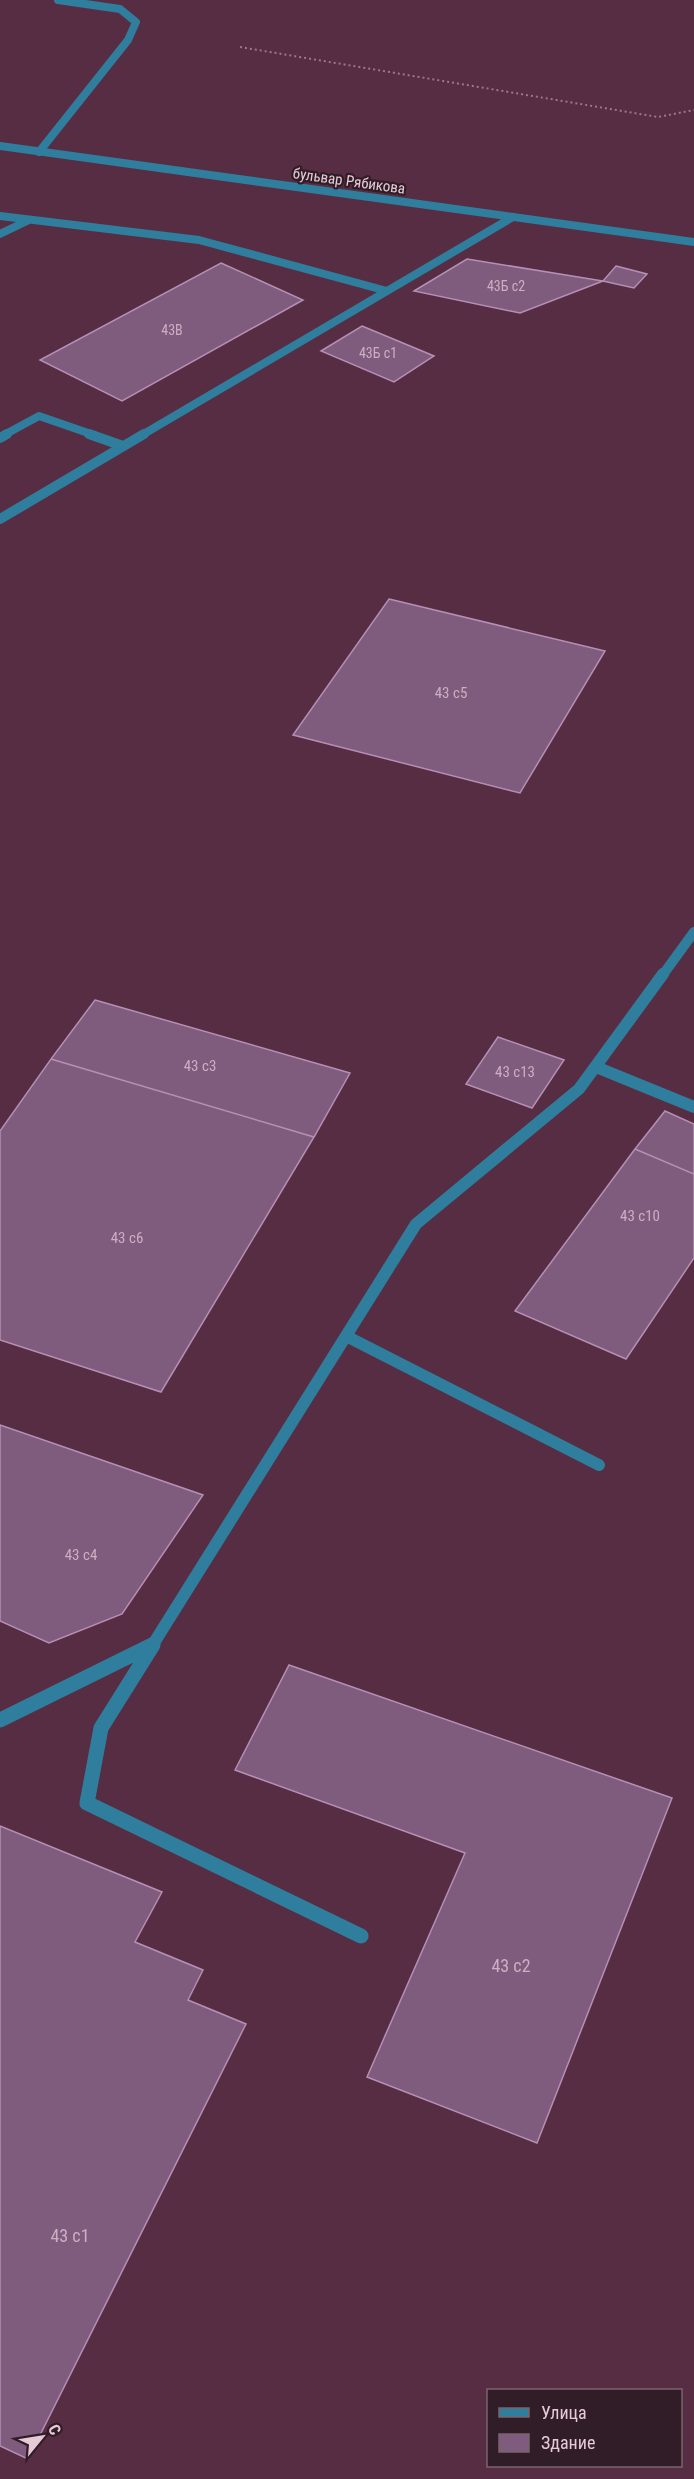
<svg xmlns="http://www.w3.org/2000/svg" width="694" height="2479" font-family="'Roboto Condensed',sans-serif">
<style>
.building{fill:#7f5b7d;stroke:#b68fb4;stroke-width:1.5}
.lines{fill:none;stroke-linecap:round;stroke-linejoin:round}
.path{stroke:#9b7889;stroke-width:2;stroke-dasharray:2 3;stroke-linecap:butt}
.service-far3{stroke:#2f7e9d;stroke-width:8}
.service-far2{stroke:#2f7e9d;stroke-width:10}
.service-far1{stroke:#2f7e9d;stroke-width:12}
.service{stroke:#2f7e9d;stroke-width:15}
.minor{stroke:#2f7e9d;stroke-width:8}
.labels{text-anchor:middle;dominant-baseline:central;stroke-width:4.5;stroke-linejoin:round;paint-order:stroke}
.far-number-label{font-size:14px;fill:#ccafc0}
.far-street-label{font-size:15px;fill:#e6cbd7;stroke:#311d27}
.number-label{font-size:15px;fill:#ccafc0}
.near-number-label{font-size:18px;fill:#ccafc0}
</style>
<rect width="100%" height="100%" fill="#572d43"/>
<!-- building -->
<path class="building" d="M467,259L603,281L520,313L414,291Z
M221,263L303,300L122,401L40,360Z
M616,266L647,274L634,288L603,281Z
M362,326L434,356L394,382L321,351Z
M389,599L605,651L520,793L293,735Z
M95,1000L350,1073L314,1137L51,1059Z
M498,1037L564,1060L532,1108L466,1084Z
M51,1059L314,1137L161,1392L0,1340V1131Z
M665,1111L694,1124V1174L635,1149Z
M635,1149L694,1174V1258L626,1359L515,1311Z
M0,1425L203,1495L122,1614L49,1643L0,1621Z
M289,1665L672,1798L537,2143L367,2077L465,1853L235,1770Z
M0,1826L162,1892L135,1942L203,1970L188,2000L246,2024L28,2459L0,2446Z"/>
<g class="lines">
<!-- path -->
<path class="path" d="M240,47L658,117L694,110"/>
<!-- service-far3 -->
<path class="service-far3" d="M39,152L128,40L136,22L120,9L58,0
M0,216L199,240L387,291
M0,234L29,220
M4,435L39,416L94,435
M142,435L513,217"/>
<!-- service-far2 -->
<path class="service-far2" d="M89,434L123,446
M0,438L7,434
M0,519L144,434
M662,976L694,932"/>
<!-- service-far1 -->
<path class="service-far1" d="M596,1067L694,1107
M346,1336L599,1465
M149,1646L152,1645
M152,1646L416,1224L579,1089L663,974"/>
<!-- service -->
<path class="service" d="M153,1645L101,1728L87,1803L361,1936
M0,1720L152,1645"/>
<!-- minor -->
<path class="minor" d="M0,146L694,242"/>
</g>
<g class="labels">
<!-- far-number labels -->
<g class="far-number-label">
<text x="506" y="286">43Б с2</text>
<text x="172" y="330">43В</text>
<text x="378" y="353">43Б с1</text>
</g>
<!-- far-street labels -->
<g class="far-street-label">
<text transform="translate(349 181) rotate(8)">бульвар Рябикова</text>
</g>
<!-- number labels -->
<g class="number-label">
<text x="451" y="693">43 с5</text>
<text x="200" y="1066">43 с3</text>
<text x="515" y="1072">43 с13</text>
<text x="640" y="1216">43 с10</text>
<text x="127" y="1238">43 с6</text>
<text x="81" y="1555">43 с4</text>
</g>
<!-- near-number labels -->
<g class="near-number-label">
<text x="511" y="1965">43 с2</text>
<text x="70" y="2235">43 с1</text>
</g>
</g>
<!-- legend -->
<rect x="487" y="2389" width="195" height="78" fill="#311d27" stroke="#79636d" stroke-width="1.5"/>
<rect x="499" y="2408" width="30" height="9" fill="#2f7e9d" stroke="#79636d" stroke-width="1.5"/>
<text x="541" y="2419" font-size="18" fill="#e6cbd7">Улица</text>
<rect x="499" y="2434" width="30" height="18" fill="#7f5b7d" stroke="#79636d" stroke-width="1.5"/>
<text x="541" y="2449" font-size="18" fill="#e6cbd7">Здание</text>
<!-- north arrow -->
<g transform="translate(42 2437) rotate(60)" stroke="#311d27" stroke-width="4.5" paint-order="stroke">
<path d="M0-4.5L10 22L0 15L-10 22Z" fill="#e6cbd7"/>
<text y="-9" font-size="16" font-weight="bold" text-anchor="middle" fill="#e6cbd7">С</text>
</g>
</svg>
